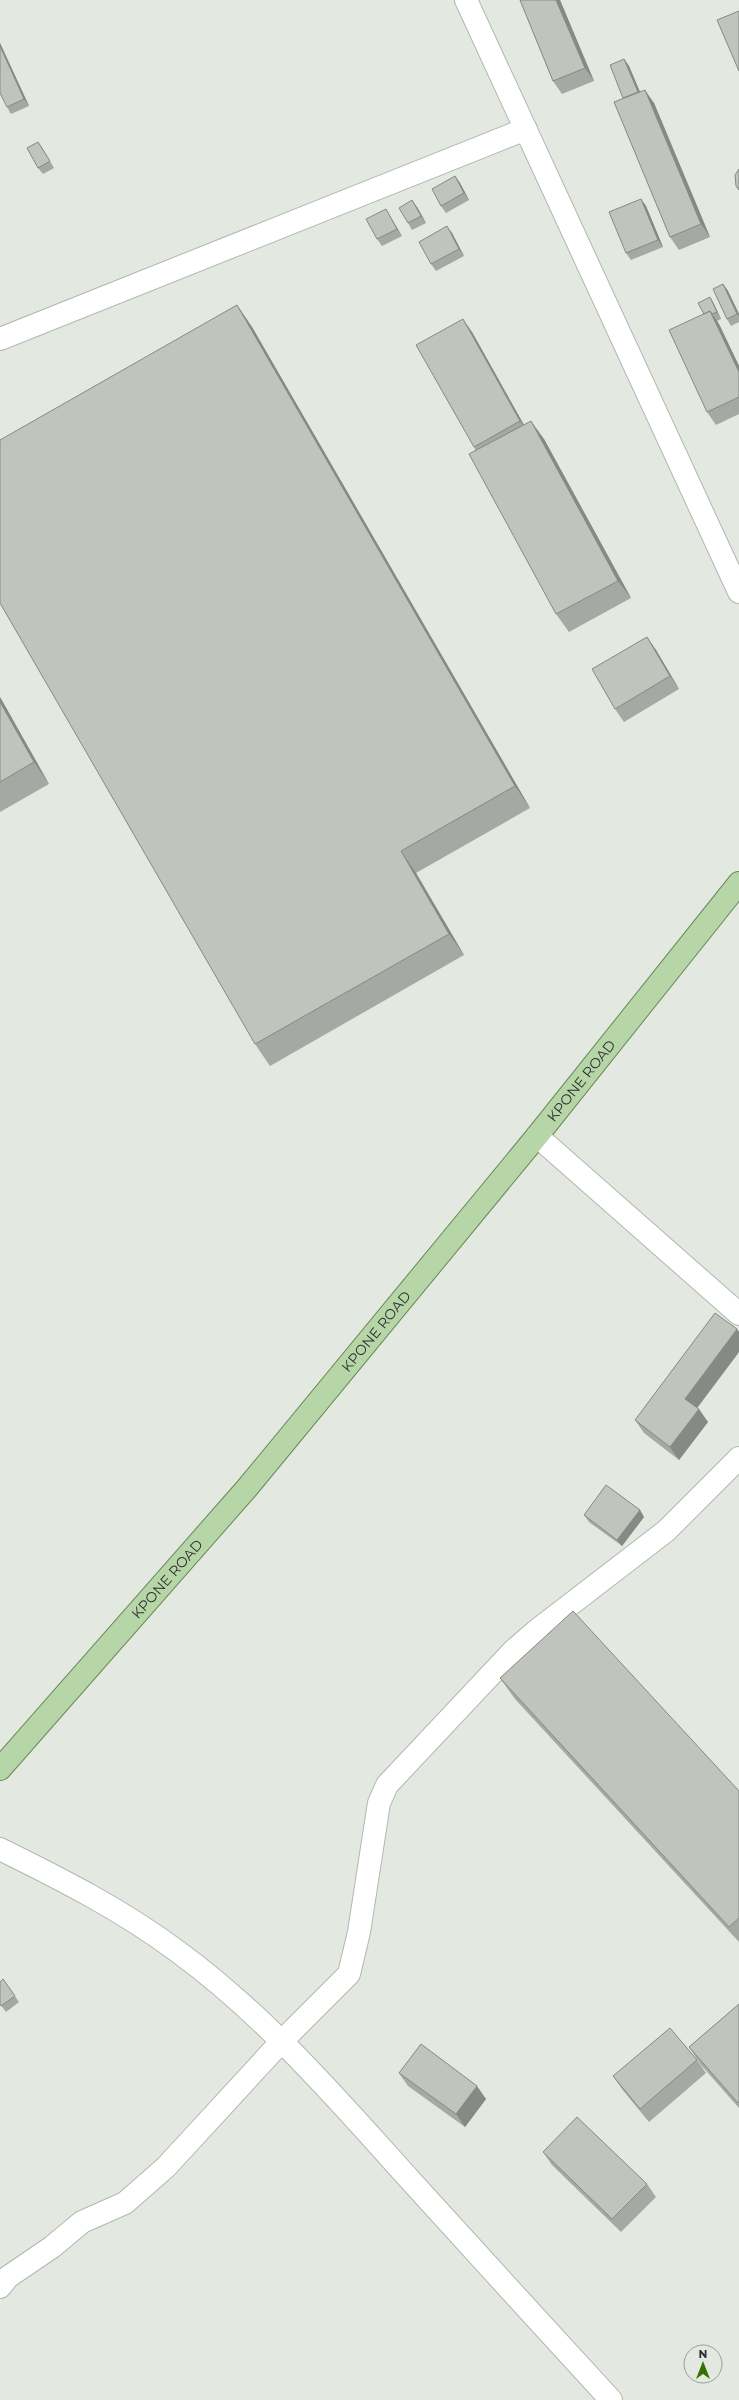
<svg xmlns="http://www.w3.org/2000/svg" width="739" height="2400" font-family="Montserrat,sans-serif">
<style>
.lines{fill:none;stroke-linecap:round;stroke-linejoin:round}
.minor-casing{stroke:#b2b7b0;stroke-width:24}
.major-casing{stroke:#678956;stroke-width:24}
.minor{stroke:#fff;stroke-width:22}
.major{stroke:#b6d6a7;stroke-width:22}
.wall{fill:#a4a9a3}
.shaded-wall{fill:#868984}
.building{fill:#bfc4bd;stroke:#868984}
.labels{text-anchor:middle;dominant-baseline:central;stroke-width:3.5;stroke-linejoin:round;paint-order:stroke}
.street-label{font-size:14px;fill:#2d2f2c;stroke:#e3e8e1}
</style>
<rect width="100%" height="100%" fill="#e3e8e1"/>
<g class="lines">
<defs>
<path id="minor" d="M466,0L739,592
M0,339L526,129
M537,1136L739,1314
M0,1849C61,1879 122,1910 177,1951C266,2016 338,2100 411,2181C478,2255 544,2327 611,2400
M0,2287L8,2277L52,2247L82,2222L125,2203L166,2167L281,2042L349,1974L359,1932L379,1803L387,1785L514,1650L536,1631L666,1531L739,1458"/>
<g id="major">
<path id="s1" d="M0,1769L247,1488L537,1136L739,883"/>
</g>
</defs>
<!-- minor casing -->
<use href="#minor" class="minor-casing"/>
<!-- major casing -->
<use href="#major" class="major-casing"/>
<!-- minor -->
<use href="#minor" class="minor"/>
<!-- major -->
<use href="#major" class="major"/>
</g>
<!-- wall -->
<path class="wall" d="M520,0H560L594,81L562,94L553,81Z
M0,43L29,106L11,114L7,107Z
M624,59L629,66L640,92L654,103L710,237L679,250L670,237L623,98Z
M38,142L43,149L54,168L43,174L38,168Z
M455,176L460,183L469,200L446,213L441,206Z
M641,199L646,206L663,247L631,260L626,253Z
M417,207L426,223L412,230L408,223Z
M390,216L402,236L382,246L377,239Z
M452,233L464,256L436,271L431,264Z
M723,284L728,291L739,314V322L731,326L727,319Z
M710,297L714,304L721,319L717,321L719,324L739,366V414L716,425L707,412L704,314Z
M237,305L252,327L530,808L416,873L464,955L270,1066L255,1044Z
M472,332L524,425L544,439L631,598L569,632L556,614L476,451L474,447Z
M647,637L656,650L679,689L624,722L615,709Z
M0,697L49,784L0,812Z
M739,1352L697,1408L708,1422L679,1460L644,1433L635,1420Z
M640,1510L644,1517L622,1546L589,1522L584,1515Z
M500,1678L739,1791V1942L515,1699Z
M3,1979L19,2002L6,2012L0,2004Z
M739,2004V2108L701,2065L689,2047Z
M697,2060L706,2073L649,2122L622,2089L613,2076Z
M399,2073L486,2099L465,2127L408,2086Z
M543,2152L647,2184L656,2197L621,2232L552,2165Z"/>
<!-- shaded-wall -->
<path class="shaded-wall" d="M556,0H560L594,81L585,68Z
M0,43L29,106L24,99L0,46Z
M624,59L629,66L645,104L640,97Z
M645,90L654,103L710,237L701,224Z
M455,176L460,183L469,200L464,193Z
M641,199L646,206L663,247L658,240Z
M412,200L417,207L426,223L421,216Z
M386,209L390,216L402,236L397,229Z
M447,226L452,233L464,256L459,249Z
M723,284L728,291L739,314V316L737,314Z
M710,297L714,304L721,319L717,312Z
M237,305L252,327L530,808L515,786Z
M710,311L719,324L739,366V372Z
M463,319L472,332L529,434L520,421Z
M531,421L544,439L631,598L618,581Z
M647,637L656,650L679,689L670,676Z
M0,697L49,784L34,762L0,702Z
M401,851L416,873L464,955L449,934Z
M737,1329L739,1332V1352L694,1412L685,1399Z
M699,1409L708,1422L679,1460L670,1447Z
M640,1510L644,1517L622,1546L617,1540Z
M477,2086L486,2099L465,2127L456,2114Z"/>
<!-- building -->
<path class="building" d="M520,0H556L585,68L553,81Z
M739,11V71L717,20Z
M0,46L24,99L7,107L0,93Z
M624,59L638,92L623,98L610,65Z
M645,90L701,224L670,237L614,102Z
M38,142L50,161L38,168L27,148Z
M739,169V190L736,186L735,175Z
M455,176L464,193L441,206L432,189Z
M641,199L658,240L626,253L609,212Z
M412,200L421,216L408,223L399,208Z
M386,209L397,229L377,239L366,219Z
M447,226L459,249L431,264L419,242Z
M723,284L737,314L727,319L713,289Z
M710,297L717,312L712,314L710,311L704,314L698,303Z
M237,305L515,786L401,851L449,934L255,1044L0,603V440Z
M710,311L739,372V397L707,412L669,330Z
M463,319L520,421L474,447L416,345Z
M531,421L618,581L556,614L469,454Z
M647,637L670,676L615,709L592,669Z
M0,702L34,762L0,782Z
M715,1313L737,1329L685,1399L699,1409L670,1447L635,1420Z
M606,1485L640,1510L617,1540L584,1515Z
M573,1611L739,1791V1918L729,1927L500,1678Z
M3,1979L15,1996L1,2006L0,2004V1982Z
M739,2004V2102L738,2103L689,2047Z
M670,2028L697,2060L640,2109L613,2076Z
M421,2044L477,2086L456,2114L399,2073Z
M577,2117L647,2184L612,2219L543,2152Z"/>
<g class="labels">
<!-- street labels -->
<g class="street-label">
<text stroke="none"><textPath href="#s1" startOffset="901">KPONE ROAD</textPath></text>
<text stroke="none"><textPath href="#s1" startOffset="577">KPONE ROAD</textPath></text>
<text stroke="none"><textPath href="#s1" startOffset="253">KPONE ROAD</textPath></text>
</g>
</g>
<!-- north arrow -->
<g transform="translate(703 2364)"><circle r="19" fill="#e3e8e1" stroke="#9a9e99"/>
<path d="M0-3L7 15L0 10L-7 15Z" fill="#367102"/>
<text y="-6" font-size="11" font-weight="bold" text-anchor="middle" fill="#2d2f2c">N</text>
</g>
</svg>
